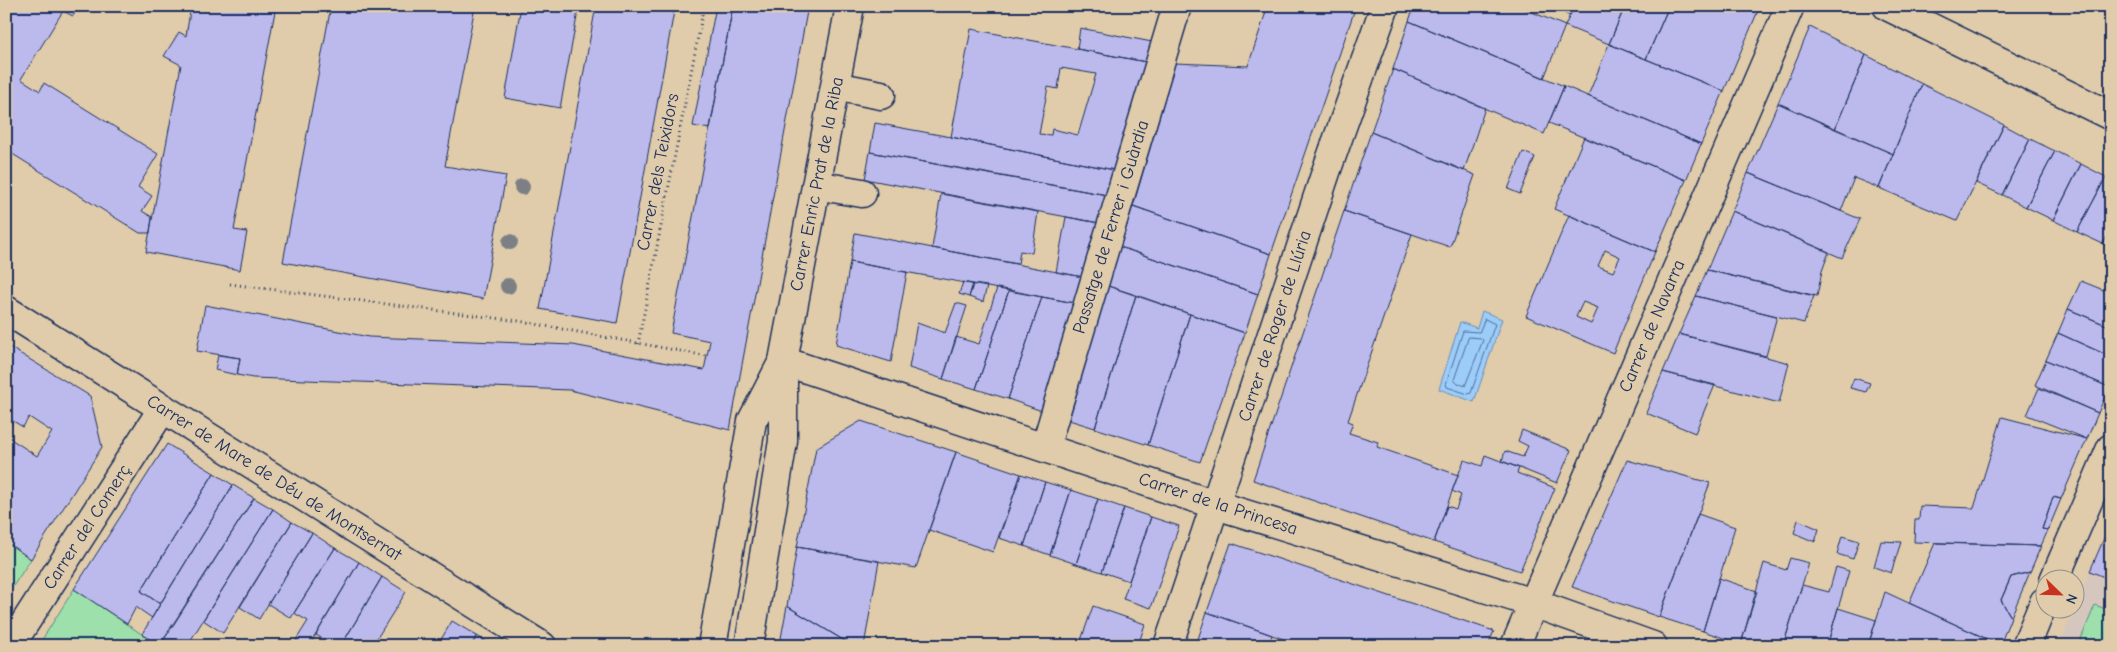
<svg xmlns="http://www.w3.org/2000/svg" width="2117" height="652" font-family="'Comic Neue',sans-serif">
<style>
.built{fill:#d5c7be}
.green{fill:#9de0ab;stroke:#5c8884}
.water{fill:#9cccf8;stroke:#688dba}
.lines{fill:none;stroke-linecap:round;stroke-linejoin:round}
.shore{stroke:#4f6e9c;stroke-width:1}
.building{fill:#bcbaec;stroke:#1b2f5e;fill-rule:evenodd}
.minor-casing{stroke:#1b2f5e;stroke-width:31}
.path{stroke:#1b2f5e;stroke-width:3;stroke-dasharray:1 4;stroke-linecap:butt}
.minor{stroke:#e0ccaa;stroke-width:28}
.tree{fill:#7b8085}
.labels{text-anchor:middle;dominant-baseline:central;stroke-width:4.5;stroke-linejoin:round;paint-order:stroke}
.street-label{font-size:18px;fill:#1b2f5e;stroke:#e0ccaa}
</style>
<rect width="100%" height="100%" fill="#e0ccaa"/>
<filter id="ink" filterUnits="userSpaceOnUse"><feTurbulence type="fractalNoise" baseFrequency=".02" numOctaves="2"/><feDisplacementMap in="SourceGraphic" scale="10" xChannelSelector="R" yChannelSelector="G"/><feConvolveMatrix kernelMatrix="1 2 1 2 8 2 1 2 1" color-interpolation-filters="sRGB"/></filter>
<g filter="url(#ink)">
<!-- built -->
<path class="built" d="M2111,522V646H2059L2074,610Z"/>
<!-- green -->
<path class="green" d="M6,542L31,559L6,597Z
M74,589L152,641L149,646H38Z
M2095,605L2111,611V646H2078Z"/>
<!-- water -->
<path class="water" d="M1482,311L1502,319L1474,402L1439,389L1460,322L1477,328Z"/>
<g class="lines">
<!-- shore -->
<path class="shore" d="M1485,319L1495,324L1471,393L1468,394L1447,387L1446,384L1463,331L1479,332Z
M1469,337L1481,338L1483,340L1465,386L1454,381Z"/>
</g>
<!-- building -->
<path class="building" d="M6,6H79L73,16L63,11L21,79L40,91L44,83L158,154L138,187L152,196L142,211L152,217L150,233H140L6,150Z
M191,6H276L234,230L247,232L240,270L146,252L181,65L164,56L179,32L186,36Z
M331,6H475L445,166L506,176L483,299L283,262Z
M521,6H579L560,108L505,98Z
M596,6H675L617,323L540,309Z
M716,6H733L710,129L693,126Z
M733,6H808L730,430L570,390L253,378L237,375L240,358L197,351L205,305L369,337L573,345L704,370L710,341L671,333Z
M1268,6H1356L1271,254L1133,206L1175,63L1248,66Z
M1414,6H1518L1565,26L1544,78L1409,21Z
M1550,6H1574L1570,16Z
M1574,6H1625L1609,44L1565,26Z
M1625,6H1669L1646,59L1609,44Z
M1669,6H1760L1724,91L1646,59Z
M1409,21L1564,86L1544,134L1393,69Z
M1810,27L1866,55L1835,129L1778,103Z
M1080,28L1152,42L1146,62L1077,49Z
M971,29L1146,62L1114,170L951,137ZM1061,68L1096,74L1078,135L1052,129L1051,135L1039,134L1048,87L1058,89Z
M1609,44L1724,91L1701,144L1588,96Z
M1866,55L1922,84L1893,154L1835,129Z
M1393,69L1485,108L1464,171L1371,132Z
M1922,84L2004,125L1957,221L1879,188Z
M1564,86L1701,144L1686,180L1549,123Z
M1778,103L1893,154L1879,188L1854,178L1841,211L1748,173Z
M875,123L951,137L1114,170L1107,195L870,152Z
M2004,125L2030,139L2002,195L1976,183Z
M1371,132L1475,175L1450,247L1344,211Z
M1584,137L1686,180L1655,252L1554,209Z
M2030,139L2055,151L2026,207L2002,195Z
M2055,151L2081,164L2053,220L2026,207Z
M870,152L983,173L1107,195L1099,223L865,179Z
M1523,152L1535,157L1520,194L1508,189Z
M2081,164L2106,177L2077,232L2053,220Z
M1748,173L1860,219L1842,258L1732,211Z
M2106,177L2111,179V229L2103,244L2077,232Z
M941,194L1038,212L1032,253L1020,251L1018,264L932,248Z
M1133,206L1271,254L1258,294L1120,247Z
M1344,211L1412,234L1348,421L1353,423L1349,433L1378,442L1377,447L1458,475L1434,542L1253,480Z
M1732,211L1829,252L1822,271L1817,296L1707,270Z
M1569,215L1655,252L1613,353L1526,316ZM1605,250L1620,257L1613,272L1598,266ZM1583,302L1598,308L1591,324L1576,317Z
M1066,217L1099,223L1083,277L1056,272Z
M2111,229V248L2103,244Z
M855,233L1083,277L1075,303L850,262Z
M1120,247L1258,294L1245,333L1108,286Z
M850,262L907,272L891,362L836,345Z
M1707,270L1814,296L1804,323L1696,296Z
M2081,281L2111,293V327L2068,309Z
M963,282L973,284L969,297L959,294Z
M973,284L987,286L983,302L969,297Z
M1108,286L1136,295L1095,428L1069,420Z
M997,288L1009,290L976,389L943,379L956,337L979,344Z
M1009,290L1042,297L1008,399L976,389Z
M1136,295L1190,314L1148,445L1095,428Z
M1696,296L1777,316L1766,356L1679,334Z
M1042,297L1075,303L1042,411L1008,399Z
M956,303L967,306L943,379L909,368L917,323L945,333Z
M2068,309L2111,327V357L2058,333Z
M1190,314L1245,333L1200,462L1148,445Z
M2058,333L2111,357L2109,387L2046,360Z
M1679,334L1789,363L1779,403L1663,372Z
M6,345L90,396L102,447L31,559L6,542V436L37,456L52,432L29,417L23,427L13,421L6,432Z
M218,355L240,358L237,375L215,370Z
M2046,360L2109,387L2098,413L2035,385Z
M1663,372L1715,385L1695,433L1646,413Z
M1854,378L1870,383L1866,392L1850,388Z
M2039,388L2098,413L2087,439L2027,415Z
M2002,417L2087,439L2061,499L2053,497L2042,529L2048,530L2041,546L1914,542L1915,520H1919L1920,506L1974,508Z
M861,421L956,452L916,568L797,547L816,448Z
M1522,430L1571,450L1557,483L1502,461L1505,451L1523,457L1528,446L1518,441Z
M167,444L214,473L141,591L160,604L152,618L136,607L127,624L74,589Z
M956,452L1021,474L993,552L929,530Z
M1485,455L1519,468L1517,473L1555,488L1520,571L1434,542L1447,506L1456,509L1461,495L1452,491L1464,460L1482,466Z
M1627,460L1710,483L1659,617L1572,587Z
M214,473L233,485L160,604L141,591Z
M1021,474L1045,482L1024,546L999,538Z
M1045,482L1071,490L1050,555L1024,546Z
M233,485L254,498L159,646L142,634Z
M1071,490L1098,499L1076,564L1050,555Z
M2053,497L2061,499L2048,530L2042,529Z
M254,498L273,509L187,646H160Z
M1098,499L1124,508L1102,572L1076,564Z
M1124,508L1151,517L1129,581L1102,572Z
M273,509L292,522L223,633L203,620Z
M1698,514L1735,527L1703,631L1659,617Z
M1151,517L1179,526L1151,608L1123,599Z
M1798,520L1819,529L1815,542L1794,533Z
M292,522L312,533L259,619L240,607Z
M2111,522V580L2090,571Z
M312,533L335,548L291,618L268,604Z
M1842,536L1859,541L1853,559L1837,554Z
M1881,541L1901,542L1891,573L1874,567Z
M1231,543L1494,631L1488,646H1303L1207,612Z
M1935,543L2041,546L2030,572L2011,577L2001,600L2011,617L2000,645L1909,603Z
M797,547L879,561L864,646H853L787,606Z
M335,548L359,562L309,646H304L296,640L308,621L294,613Z
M1790,558L1809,563L1783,646L1741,644L1764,563L1786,570Z
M359,562L382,577L341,646H335L316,635Z
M1836,567L1849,571L1827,646H1783L1802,585L1829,592Z
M2030,572L2011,617L2001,600L2011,577Z
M382,577L406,592L372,646H341Z
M1719,578L1757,591L1741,644L1703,631Z
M1885,592L2000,645L1999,646H1868Z
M787,606L853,646H793L781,638Z
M1093,606L1145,624L1138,646H1079Z
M1838,608L1876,620L1868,646H1827Z
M1207,612L1272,635L1268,646H1217L1198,639Z
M452,621L477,636L471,646H437Z
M477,636L494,646H471Z
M1198,639L1217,646H1196Z"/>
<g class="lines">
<defs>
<path id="minor" d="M1887,6L2111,116
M835,86L881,95
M816,185L862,193
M6,310L542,646
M783,361L1216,505L1533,603L1653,646
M1045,448L1177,6
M2054,580L2111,448
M10,646L163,408
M712,646L752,421L781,365
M749,646L783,441V361L850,6
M1168,646L1327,169L1385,6
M1515,646L1790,6
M2026,646L2044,602"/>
</defs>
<!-- minor casing -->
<use href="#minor" class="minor-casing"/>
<!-- path -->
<path class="path" d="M230,284L519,321L707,356
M638,344L704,6"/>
<!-- minor -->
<use href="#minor" class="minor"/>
</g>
<!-- trees -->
<g class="tree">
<circle cx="522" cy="187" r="8"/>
<circle cx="510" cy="242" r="8"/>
<circle cx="508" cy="286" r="8"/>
</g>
</g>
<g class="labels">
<!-- street labels -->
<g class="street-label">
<text transform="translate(658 172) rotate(-79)">Carrer dels Teixidors</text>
<text transform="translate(817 184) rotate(-79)">Carrer Enric Prat de la Riba</text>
<text transform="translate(1111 227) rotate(-73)">Passatge de Ferrer i Guàrdia</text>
<text transform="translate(1275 326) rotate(-72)">Carrer de Roger de Llúria</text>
<text transform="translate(1652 326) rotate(-67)">Carrer de Navarra</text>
<text transform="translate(274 478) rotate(32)">Carrer de Mare de Déu de Montserrat</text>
<text transform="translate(1218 504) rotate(18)">Carrer de la Princesa</text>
<text transform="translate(87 527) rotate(-57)">Carrer del Comerç</text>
</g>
</g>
<!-- margin -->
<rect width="2117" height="652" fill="none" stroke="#e0ccaa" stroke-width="25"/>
<rect x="12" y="12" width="2092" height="627" fill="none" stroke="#1b2f5e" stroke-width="2" filter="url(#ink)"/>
<!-- north arrow -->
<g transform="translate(2060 594) rotate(113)"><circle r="24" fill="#e0ccaa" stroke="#918d8c"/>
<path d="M0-4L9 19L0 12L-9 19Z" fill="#c8321e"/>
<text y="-8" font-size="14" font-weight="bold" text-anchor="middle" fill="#1b2f5e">N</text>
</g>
</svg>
